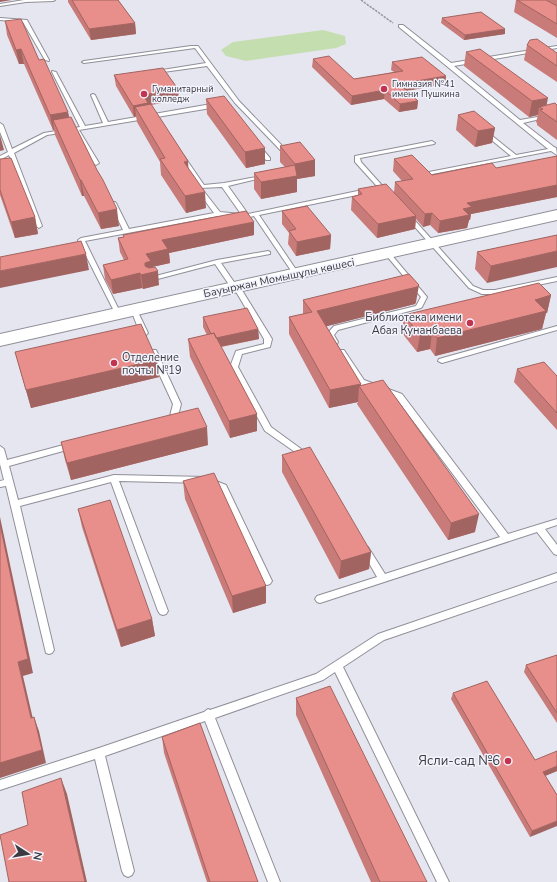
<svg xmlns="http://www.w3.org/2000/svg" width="557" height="882" font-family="'Nunito Sans',sans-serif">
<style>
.green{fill:#c4deaf}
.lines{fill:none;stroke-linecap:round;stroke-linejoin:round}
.lane-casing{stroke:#908f99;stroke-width:2}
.secondary-casing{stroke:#908f99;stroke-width:2}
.path{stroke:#97979f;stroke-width:1.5;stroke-dasharray:2.5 1;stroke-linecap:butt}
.lane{fill:#fff;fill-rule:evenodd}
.secondary{fill:#fff;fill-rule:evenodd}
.wall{fill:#c87b78}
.shaded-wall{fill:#a26461}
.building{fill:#e88f8b;stroke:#a26461}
.poi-dot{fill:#c3334e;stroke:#f3f3fe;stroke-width:1.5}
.labels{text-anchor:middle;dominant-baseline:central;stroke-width:3;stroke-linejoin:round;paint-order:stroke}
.far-poi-label{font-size:9px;fill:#3c3b40;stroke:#f3f3fe;text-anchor:start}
.street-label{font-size:11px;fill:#3c3b40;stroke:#f3f3fe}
.poi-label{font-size:11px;fill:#3c3b40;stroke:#f3f3fe;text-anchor:end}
.near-poi-label{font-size:13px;fill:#3c3b40;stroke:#f3f3fe;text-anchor:end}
</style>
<rect width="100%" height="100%" fill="#e6e6f0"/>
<!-- green -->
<path class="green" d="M323,30L345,36L346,44L336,48L246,61L226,56L221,50L233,42Z"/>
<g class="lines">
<defs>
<path id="lane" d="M24,0H55L53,1L26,2L0,6V4Z
M0,18L27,20L49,60V61L45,60L23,22L0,20Z
M399,25H403L451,63L557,46V48L454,66L520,120L549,115V117L523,123L554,147L556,148L557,155L551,151L427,175L426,174L429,172L511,156L483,133L482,132L485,130L516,155L548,149L399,27Z
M191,46H198L239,101L289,153V155H285L235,103L207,66L156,73L154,72L156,71L206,63L195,48L84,63L82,62L84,61Z
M52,71L56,72L85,126L103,123L91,95L93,94L95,95L108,122L217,103L220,105L217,107L79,130L99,163L96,165L93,163L74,131L47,135L14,153L42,226L39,228L36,226L9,155L0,160V156L8,152L0,132V123L3,125L12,149L44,133L80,127L52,72Z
M432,141L435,143L434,144L360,158L361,162L388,192V194H384L355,162V156Z
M256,146H260L270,158V160H266L256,148Z
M182,155L184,156L204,185L224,183L261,176V178L228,186L248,214L367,189L370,191L367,193L259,215L299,274L296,276L294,275L254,216L246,218L218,216L85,241L121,314L120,315H116L78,240L81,238L123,230L110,203L111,202H115L116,203L129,229L214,213L197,190L200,188L202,189L220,212L241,214L222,187L200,188L179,157Z
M408,214L410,215L473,286L483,290H495L557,277V281L495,294H482L469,288L406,217V215Z
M268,251L270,252V254L221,263L236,285L239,286L240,287L272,339L270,347L242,354L238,367L271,427L308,454L309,456L305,459L265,431L230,367L236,351L264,344V339L235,290L232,289L215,264L150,281L147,279L148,278L217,260Z
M388,252L390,253L427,297L422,307L421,308L338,330L334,335L338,342L337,344H331L326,335L334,326L416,306L421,297L386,255V253Z
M134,308L137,310L148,333L146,335H142L140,333L131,310Z
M557,326V330L442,363L438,361L439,359Z
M150,350H156L157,352L181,404L177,420L169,423L165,420L170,416L173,404L149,352Z
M338,350H344L364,380L402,394L508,534L557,519V525L545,529L557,545V555L554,554L537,532L320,603L317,602L315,599L317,596L377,577L361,549L362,547L365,546L368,547L385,574L500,537L396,398L358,384L337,352Z
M71,443L75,446L74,448L9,466L18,500L114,475L206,477L226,485L272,581L270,584L267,585L264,584L220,489L205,483L119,481L168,611L166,614L163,615L160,614L158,611L111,482L20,506L54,650L52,653L49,654L46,653L6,486L0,487V481L4,480L0,464V446L4,449L7,460Z
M557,573V581L384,640L343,667L449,882H437L335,672L323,680L215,718L280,882H268L205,721L105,756L134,871L132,875L128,877L124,875L122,871L95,759L0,790V780L99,748L204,712L208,709L210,710L316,674L378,634Z"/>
<path id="secondary" d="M557,210V220L0,346V334Z"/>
</defs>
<!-- lane casing -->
<use href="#lane" class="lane-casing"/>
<!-- secondary casing -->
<use href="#secondary" class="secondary-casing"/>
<!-- path -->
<path class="path" d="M361,0L393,23"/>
<!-- lane -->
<use href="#lane" class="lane"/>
<!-- secondary -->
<use href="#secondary" class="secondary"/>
</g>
<!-- wall -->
<path class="wall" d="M68,0H118L135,23L136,34L91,40L68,2Z
M516,0L547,1V0H557V38L514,12Z
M442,18L505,34L464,40L441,23Z
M5,21L39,60L68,112L69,117L119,226L101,229L84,196H82L55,135L54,130H53L24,64H19L7,35Z
M527,45L557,53V82L524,60Z
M466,52L547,105H557V140L537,125V123L536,122L538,115L529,117L464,66Z
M313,59L354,79L394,72L391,70L392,62L446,76L445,84L407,91L418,101L417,109L399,112L384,99L351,105L312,67Z
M114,75L179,100L151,105L188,161V168L206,208L186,213L161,175L160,162L137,122L136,116L134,117L116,86Z
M206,99L265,164L246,168L207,114Z
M458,115L495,128L492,143L475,147L456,130Z
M280,146L315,160V176L297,179V192L261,199L254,189V173L285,167L280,162Z
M557,156V197L471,214L470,220H469L467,228L438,233L430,225L423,227L416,219L415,229L377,238L351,210L352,197L358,195V189L394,192L395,182L402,181L393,171L394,159L432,175L496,168Z
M0,159L35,217L38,234L15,238L0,195Z
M282,211L331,235L330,249L296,256L288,244L289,233L282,224Z
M254,222V235L169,253L170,263L152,267L159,285L143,289L142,288L113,294L105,279L103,265L124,260L120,252L118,238L123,237V235Z
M557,235L487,283L475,269L477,252Z
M551,295L547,313H546L542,329L435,356L430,349L417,352L402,333L404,315Z
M303,300L416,302L415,304L326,326L361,385L475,532L448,540L357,404L358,402L329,408L289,334V317L303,314Z
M203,317L258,329L259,339L221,347L257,414V431L230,438L190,357L188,339L207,335L203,327Z
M15,352L157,360L159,377L31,408Z
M517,369L557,376V430L514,382Z
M61,442L208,445L71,480L65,460Z
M282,455L371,552L369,569L339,579L282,472Z
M183,481L266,586V603L233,613L185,499Z
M78,509L152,619L155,636L121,647L82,527Z
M557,655V723L524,672L526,665Z
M453,693L535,760L557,771L545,776L557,795L530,837L451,699Z
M296,698L427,882H371L296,715Z
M162,737L258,882H207L164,753Z"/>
<!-- shaded-wall -->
<path class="shaded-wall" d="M0,0H12L0,2Z
M135,23L136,34L91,40L89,29Z
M505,29V34L464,40L465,35Z
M21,49L24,64H19L16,50Z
M446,76L445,84L399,92V84Z
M178,89L179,100L135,107L136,116L134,117L133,106L143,95Z
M385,90L384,99L351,105L352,96Z
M548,98L545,113L543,109L539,107L538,115L529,117L532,101Z
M418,101L417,109L399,112L400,104Z
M68,112L71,127L53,120L54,130H53L50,115Z
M495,128L492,143L475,147L478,131Z
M0,135L4,150L0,151Z
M265,148V164L246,168L245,152Z
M315,160V176L297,179V192L261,199V182L295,176V164Z
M188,161L189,177L184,162Z
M80,180H81L84,196H82Z
M557,185V197L471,214L470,220H469L467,228L438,233L440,221L463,209L467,203Z
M205,192L206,208L186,213L185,196Z
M117,209L119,226L101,229L98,213Z
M432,213L430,225L423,227L425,214Z
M416,216L415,229L377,238L378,224Z
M35,217L38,234L15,238L11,222Z
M254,222V235L169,253L170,263L152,267L158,271L159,285L143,289L141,275L145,266L146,254L162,240Z
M331,235L330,249L296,256L297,242Z
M557,251V267L487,283L491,266Z
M86,254L89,270L0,288V271Z
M140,273L142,288L113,294L111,280Z
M419,285L416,302L415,304L316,329L317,311Z
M551,295L547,313H546L542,329L435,356L437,338L535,300Z
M258,329L259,339L214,348L213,339Z
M432,332L430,349L417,352L420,335Z
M157,360L159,377L31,408L26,390Z
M361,384L360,388L359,386L358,402L329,408L330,390Z
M257,414V431L230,438L229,421Z
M207,427L208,445L71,480L67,463Z
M479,514L475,532L448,540L451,523Z
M0,517L33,673L23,676L36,732L31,718L18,662L0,524Z
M371,552L369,569L339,579L341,561Z
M266,586V603L233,613L232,596Z
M152,619L155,636L121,647L117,630Z
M34,717L39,731L46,763L0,778V763Z
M557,766V771L540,778L543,772Z
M61,778L67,794L87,882H85Z
M557,821V826L530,837L532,831Z"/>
<!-- building -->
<path class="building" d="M72,0H118L135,23L89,29Z
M517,0H546L557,6V24Z
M481,12L505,29L465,35L442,18Z
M21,19L39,60L44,59L68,112L50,115L21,49L16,50L5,21Z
M537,39L557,53V66L527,45L530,40Z
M480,49L548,98L532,101L466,52Z
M329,56L354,79L403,71L392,62L422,57L446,76L399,84L418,101L400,104L385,90L352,96L313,59Z
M163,68L178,89L143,95L148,103L133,106L114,75Z
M224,96L265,148L245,152L206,99Z
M555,103L557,105V122L540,110L543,109L539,107Z
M151,104L188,161L184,162L205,192L185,196L160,159L165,158L135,107Z
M474,111L495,128L478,131L458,115Z
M71,117L97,170L103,180L117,209L98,213L81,180H80L53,120Z
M300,142L315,160L295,164L280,146Z
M412,155L432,175L492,163L496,168L557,156V185L467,203L472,207L463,209L469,215L440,221L432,213L425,214L395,182L413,179L394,159Z
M11,158L35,217L11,222L0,190V159Z
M295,165L297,176L261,182L254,173Z
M386,184L416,216L378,224L352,197L362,194L358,189Z
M307,206L331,235L297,242L289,231L296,229L282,211Z
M246,211L254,222L162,240L168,249L146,254L151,261L145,263V266L149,268L155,267L158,271L141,275L140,273L111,280L103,265L128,259L118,238L124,237L123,235Z
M557,235V251L491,266L477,252Z
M81,241L86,254L0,271V257Z
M409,274L419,285L417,287L317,311L361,384L330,390L289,317L312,312L303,300Z
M539,283L551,295L535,300L546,311L437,338L432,332L420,335L404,315Z
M247,308L258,329L216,338L214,333L211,334L203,317Z
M141,324L157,360L26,390L15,352Z
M214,333L257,414L229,421L188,339Z
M544,362L557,376V413L517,369Z
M383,380L479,514L451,523L359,386Z
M198,408L207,427L67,463L61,442Z
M310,447L371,552L341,561L282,455Z
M214,473L266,586L232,596L183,481Z
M110,500L152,619L117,630L78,509Z
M0,524L28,659L18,662L31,718L34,717L42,750L0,763Z
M557,655V713L526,665Z
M487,681L535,760L557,751V766L543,772L557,795V821L532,831L453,693Z
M330,686L427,882H380L296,698Z
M200,723L258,882H210L162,737Z
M61,778L85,882H9L0,835L28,825L22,792Z"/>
<!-- markers -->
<g class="poi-dot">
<circle cx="384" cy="89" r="4"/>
<circle cx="144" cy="94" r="4"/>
<circle cx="470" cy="323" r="4"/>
<circle cx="114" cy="363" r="4"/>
<circle cx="508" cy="761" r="4"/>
</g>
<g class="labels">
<!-- far-poi labels -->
<g class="far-poi-label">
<text x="392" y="84">Гимназия №41<tspan x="392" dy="10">имени Пушкина</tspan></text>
<text x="152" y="89">Гуманитарный<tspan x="152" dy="10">колледж</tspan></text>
</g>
<!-- street labels -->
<g class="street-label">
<text transform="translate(279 278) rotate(-12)">Бауыржан Момышұлы көшесі</text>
</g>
<!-- poi labels -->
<g class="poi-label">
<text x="462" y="317">Библиотека имени<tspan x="462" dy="13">Абая Кунанбаева</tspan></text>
<text x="122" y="357" text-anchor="start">Отделение<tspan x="122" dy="13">почты №19</tspan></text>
</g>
<!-- near-poi labels -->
<g class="near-poi-label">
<text x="500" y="761">Ясли-сад №6</text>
</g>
</g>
<!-- north arrow -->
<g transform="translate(28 854) rotate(102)" stroke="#f3f3fe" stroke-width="3" paint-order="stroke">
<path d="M0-3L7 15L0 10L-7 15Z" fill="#3c3b40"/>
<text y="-6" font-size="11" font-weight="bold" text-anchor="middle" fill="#3c3b40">N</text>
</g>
</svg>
